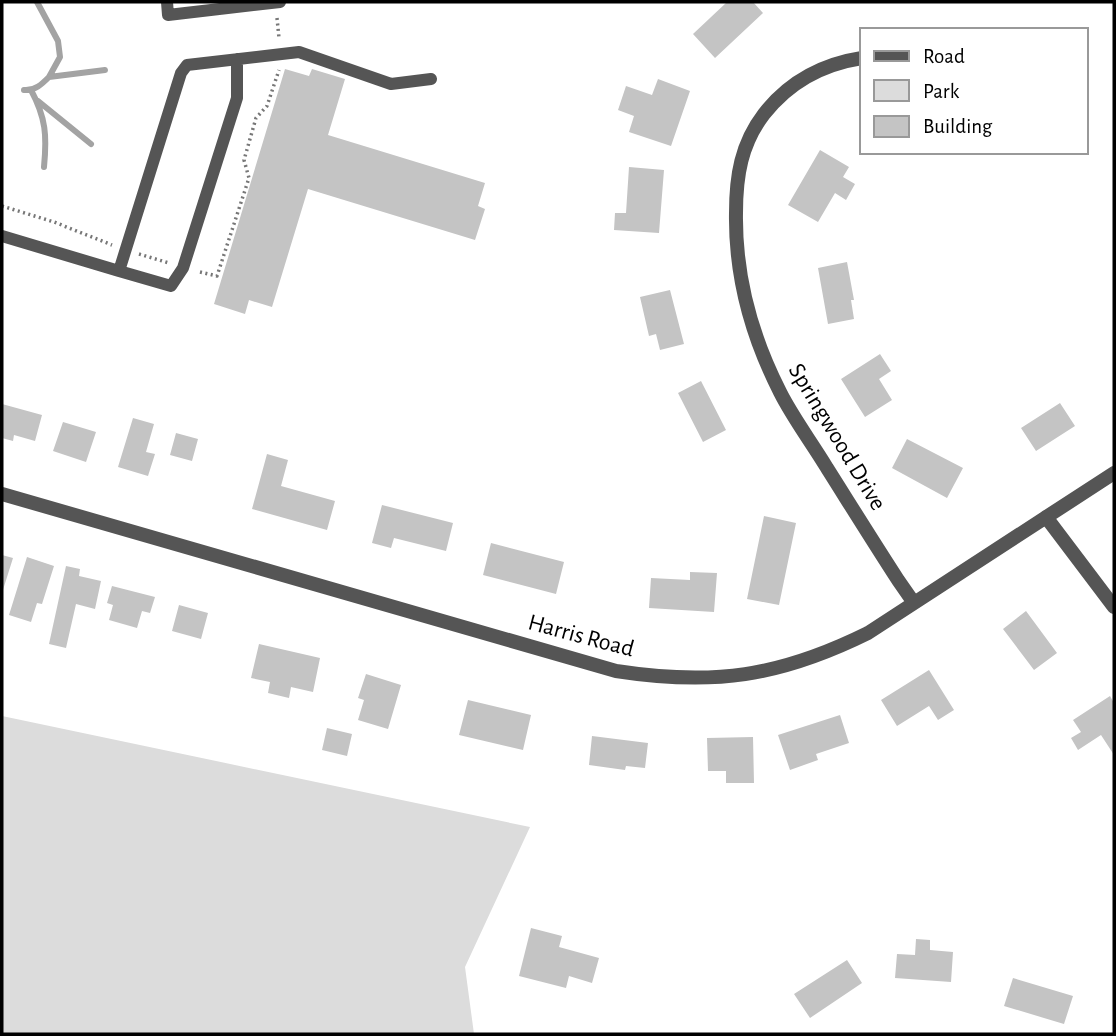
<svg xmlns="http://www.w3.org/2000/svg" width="1116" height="1036" font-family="'Alegreya Sans',sans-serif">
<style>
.green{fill:#dcdcdc}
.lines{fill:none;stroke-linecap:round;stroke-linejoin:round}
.stream{stroke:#a3a3a3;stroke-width:6}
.building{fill:#c4c4c4}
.path{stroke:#777;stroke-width:3.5;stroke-dasharray:2 3.5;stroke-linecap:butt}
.service{stroke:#555;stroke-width:12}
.minor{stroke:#555;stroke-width:14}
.labels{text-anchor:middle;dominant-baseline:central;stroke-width:7;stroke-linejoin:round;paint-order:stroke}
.street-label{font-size:24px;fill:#000;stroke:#fff}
</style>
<rect width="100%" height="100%" fill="#fff"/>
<!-- green -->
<path class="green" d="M2,716L530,827L465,967L474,1034H2Z"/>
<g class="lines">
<!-- stream -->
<path class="stream" d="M37,2L58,41L60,57L49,77
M24,90C35,91 42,84 49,77L105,70
M31,90C46,118 47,136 44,167
M38,101L91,144"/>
</g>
<!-- building -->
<path class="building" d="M727,2H753L763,13L715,58L693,34Z
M285,69L309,76L312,69L345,79L328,135L485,183L478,206L485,209L475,240L308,189L272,307L249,300L245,314L214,304Z
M658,79L690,91L671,146L629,132L634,116L618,110L626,86L652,95Z
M820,150L849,167L843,177L855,184L846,200L835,193L818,222L788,205Z
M629,167L664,170L659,233L614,230L615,213H626Z
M847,262L854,300H851L854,319L828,324L818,268Z
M670,290L684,344L660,350L656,334L649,336L640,297Z
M880,354L891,371L879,379L892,400L865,417L841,379Z
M701,381L726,430L703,442L678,393Z
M1060,403L1075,426L1036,451L1021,428Z
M2,404L42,415L35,441L14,435L13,441L2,438Z
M133,418L154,424L146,452L155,454L148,476L118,467Z
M63,422L96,432L86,462L53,451Z
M176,433L198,439L192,461L170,455Z
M907,439L963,468L947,498L892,468Z
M267,454L288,460L281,486L335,501L327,530L252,509Z
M382,505L453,523L446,551L394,538L391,548L372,543Z
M764,516L796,523L779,605L747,599Z
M491,543L564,562L556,594L483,575Z
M2,555L13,558L2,593Z
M27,557L54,566L42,604L37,603L31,622L9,615Z
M66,566L80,569L79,576L101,581L95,609L76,604L66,648L49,644Z
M690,572L717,573L714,612L649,608L651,578L690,580Z
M112,586L155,597L150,613L142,611L137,628L109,620L113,605L107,603Z
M179,605L208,613L201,639L172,631Z
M1026,611L1057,653L1034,670L1003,629Z
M259,644L320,658L313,692L291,687L289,698L268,693L270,682L251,678Z
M929,670L954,710L938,720L929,706L897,726L881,700Z
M366,674L401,685L388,729L358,720L364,700L358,698Z
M1110,696L1114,703V755L1101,735L1078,750L1071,738L1081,732L1073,720Z
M468,700L531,715L523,750L459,735Z
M840,715L849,743L816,754L818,760L790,770L778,735Z
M327,728L352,734L347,756L322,750Z
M592,736L648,743L645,768L626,766L625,770L589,765Z
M753,737L754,783H726V771H708L707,738Z
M531,928L562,936L559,947L599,958L592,983L569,976L566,988L519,976Z
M916,939L930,940V950L953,952L951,982L895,978L897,954L915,955Z
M847,960L862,983L810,1018L794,994Z
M1013,978L1073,996L1064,1024L1004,1006Z"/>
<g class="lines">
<!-- path -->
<path class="path" d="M277,18L279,38
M2,206L54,222L112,245
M139,254L169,263
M200,272L217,276L249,178L244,160L256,118L267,106L279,70"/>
<!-- service -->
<path class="service" d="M167,2L168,15L280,2
M2,236L119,271L181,73L187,65L299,52L391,84L431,79
M119,271L171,286L183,268L237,98V59"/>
<!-- minor -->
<path class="minor" d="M862,58C823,64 789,82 764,114C741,144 736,176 736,213C735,275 752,337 780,392C793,418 812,443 827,468C851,506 874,543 898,580L914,603
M2,494L616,671C713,686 779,677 868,633L1114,473
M1046,517L1114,607"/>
</g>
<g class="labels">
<!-- street labels -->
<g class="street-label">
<text transform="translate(837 437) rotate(59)">Springwood Drive</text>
<text transform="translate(581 636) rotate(15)">Harris Road</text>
</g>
</g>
<!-- border -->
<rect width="1116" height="1036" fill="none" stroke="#000000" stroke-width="7"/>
<!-- legend -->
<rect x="860" y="28" width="228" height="126" fill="#ffffff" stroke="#999999" stroke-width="2"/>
<rect x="874" y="51" width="35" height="10" fill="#555555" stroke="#999999" stroke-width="2"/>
<text x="923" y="63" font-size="21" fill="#000000">Road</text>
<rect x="874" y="80" width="35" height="21" fill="#dcdcdc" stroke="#999999" stroke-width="2"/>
<text x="923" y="98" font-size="21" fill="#000000">Park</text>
<rect x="874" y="116" width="35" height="21" fill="#c4c4c4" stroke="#999999" stroke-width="2"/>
<text x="923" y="133" font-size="21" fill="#000000">Building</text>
</svg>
